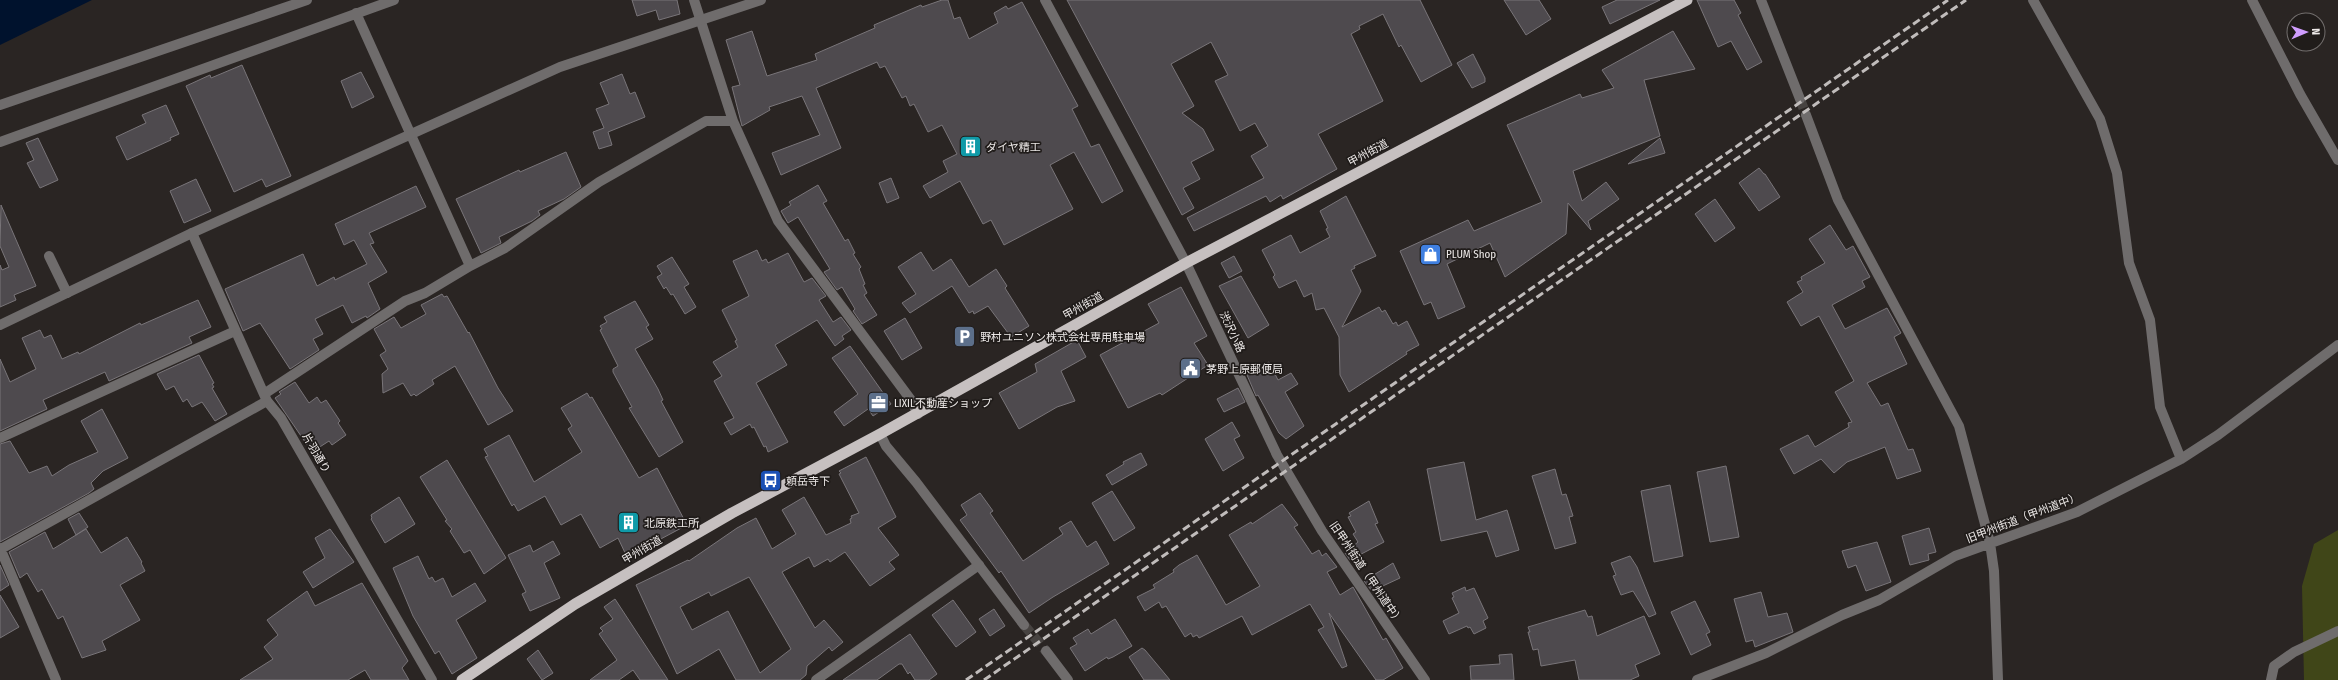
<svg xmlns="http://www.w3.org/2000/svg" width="2338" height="680" font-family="'Fira Sans Condensed','Noto Sans JP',sans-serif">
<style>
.green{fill:#404618}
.water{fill:#00122d}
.building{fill:#4e4a4e;stroke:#797579;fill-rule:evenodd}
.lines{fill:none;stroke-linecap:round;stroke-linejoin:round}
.minor-tunnel{stroke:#474341;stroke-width:10;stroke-dasharray:10 5;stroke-linecap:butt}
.tertiary-tunnel{stroke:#474341;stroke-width:10;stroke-dasharray:10 5;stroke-linecap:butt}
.minor{stroke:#6f6c6c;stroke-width:10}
.tertiary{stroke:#6f6c6c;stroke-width:10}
.trunk{stroke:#c6c0c0;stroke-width:11}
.rail{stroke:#c0bcbb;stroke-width:3;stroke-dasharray:8 4;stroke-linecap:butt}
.labels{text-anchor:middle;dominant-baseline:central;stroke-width:3.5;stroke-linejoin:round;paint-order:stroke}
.poi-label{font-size:11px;fill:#eeeae9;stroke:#201c1a;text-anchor:start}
.street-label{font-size:11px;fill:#eeeae9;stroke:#201c1a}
</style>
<rect width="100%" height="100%" fill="#2a2523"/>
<!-- green -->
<path class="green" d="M2338,530V680H2304L2302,586L2314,544Z"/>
<!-- water -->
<path class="water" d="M0,0H92L0,45Z"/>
<!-- building -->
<path class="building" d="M632,0H677L680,14L659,20L656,10L637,16Z
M942,0H948L954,19L960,17L969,39L998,23L994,13L1006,6L1008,9L1022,2L1078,106L1072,109L1091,147L1099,144L1123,191L1102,203L1074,152L1050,165L1073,209L1004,245L991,220L983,224L960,181L930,198L923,186L948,172L943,161L957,154L942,125L928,132L914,104L910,106L906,96L902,98L885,66L880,68L877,62L816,88L841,148L781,175L772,153L820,135L802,96L769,107L770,110L742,126L732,87L740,85L726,40L752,31L767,76L817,60L815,54L875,28L874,25L921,5L922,7Z
M1067,0H1420L1452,65L1421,82L1401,45L1399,47L1383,14L1359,26L1360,29L1351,34L1383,101L1318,134L1337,169L1283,199L1281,195L1270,202L1266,196L1194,231L1187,218L1264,178L1251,156L1268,146L1255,123L1240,131L1215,81L1228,75L1211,42L1171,64L1194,106L1182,113L1203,129L1214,150L1191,162L1200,179L1183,188L1194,208L1182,215Z
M1504,0H1539L1551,19L1526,35Z
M1617,0H1660L1610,24L1602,7Z
M1697,0H1734L1741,13L1738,15L1762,62L1747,70L1731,41L1718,47Z
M1673,31L1695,69L1644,80L1660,136L1573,171L1582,201L1606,182L1619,199L1588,221L1591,230L1568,203L1566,234L1505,277L1490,243L1447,264L1465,307L1438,319L1431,302L1424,305L1400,251L1468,220L1474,231L1542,202L1507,125L1580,94L1582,98L1614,88L1602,70Z
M1473,54L1485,78V82L1472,88L1457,63Z
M242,65L291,176L266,187L262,179L234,192L186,86L210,75L211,78Z
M361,72L374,97L352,108L341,81Z
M622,74L630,94L635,92L645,117L608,132L612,145L599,149L593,132L604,128L596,109L609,104L600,83Z
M166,105L179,134L170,138L171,140L127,160L116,137L146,123L142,115Z
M38,138L58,180L40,188L27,163L34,160L26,143Z
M1660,138L1665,153L1628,164Z
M566,152L581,187L564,199L538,211L540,215L532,221L499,237L501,243L481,253L456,199L519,170L520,172Z
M1759,168L1764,174H1765L1780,197L1759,211L1739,183Z
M891,178L899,198L887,203L879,183Z
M196,179L211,211L184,223L170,191Z
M818,185L827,201L823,203L845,241L848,239L855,253L853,254L861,267L859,269L865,284L863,285L867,293L864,295L877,315L862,324L853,311L855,309L842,287L837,290L824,272L830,269L798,217L788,223L781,211L791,205L789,202Z
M416,186L426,207L369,233L374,243L370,244L387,272L368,283L380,309L367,318L366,316L352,323L343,305L315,319L323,334L313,339L319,350L290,369L260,323L243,331L225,289L303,254L317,286L334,277L335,280L367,264L354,240L344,245L335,224Z
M1346,196L1376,256L1354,266L1355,268L1351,270L1361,291L1342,327L1379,307L1382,312L1385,310L1393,324L1396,322L1398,326L1407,321L1419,345L1406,352L1407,354L1349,392L1340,375L1339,337L1324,308L1316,310L1312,293L1304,297L1296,280L1279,288L1273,277L1275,275L1262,250L1291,235L1300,253L1330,237L1326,229L1328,228L1320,211Z
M1715,199L1735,228L1715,242L1695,214Z
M1,205L36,286L14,295L16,300L0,307V265L2,270L9,267L0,246Z
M1830,225L1846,250L1853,246L1870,277L1862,281L1865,287L1832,305L1845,329L1887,308L1901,333L1894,337L1907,364L1867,383L1881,406L1888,403L1908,450L1913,449L1921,471L1897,479L1885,447L1847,462L1834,473L1821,459L1794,474L1780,449L1808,435L1815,447L1849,427L1848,423L1852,422L1835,392L1854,381L1819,316L1801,326L1787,302L1803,292L1797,282L1802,280L1801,277L1825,263L1809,239Z
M757,250L762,261L766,259L768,263L788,253L804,282L812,278L826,296L819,300L833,322L841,317L851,330L842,336L844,339L835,346L817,320L775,345L787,365L756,383L788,442L768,452L766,446L764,447L754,427L752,428L750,424L731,435L724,423L734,418L714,381L722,376L713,362L738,347L735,341L737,340L722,310L749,296L733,261Z
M921,252L933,271L951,259L969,287L996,269L1007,286L1005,288L1029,326L1011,337L988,306L974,314L973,311L969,313L952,286L910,313L902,303L916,294L898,267Z
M1234,256L1242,271L1229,278L1221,263Z
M672,257L689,284L684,287L696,307L685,314L673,294L671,295L666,287L664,289L657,277L662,274L657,266Z
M1241,276L1269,325L1248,338L1219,286Z
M1181,287L1207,336L1194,343L1208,365L1162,395L1160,393L1128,408L1100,355L1159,323L1148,304Z
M442,294L444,297L447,296L468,333L469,332L498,388L513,411L488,425L455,366L432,380L434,384L416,396L414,394L411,396L403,383L383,393L382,374L388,369L380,355L386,351L374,329L394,317L401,328L426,314L421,305Z
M198,300L211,327L189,337L192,343L109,381L105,372L43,400L47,409L0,431V359L10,382L36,369L22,338L40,330L44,338L51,335L62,359L78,352L79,354L140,323L141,325Z
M635,301L649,325L646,327L653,339L635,349L658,389L663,400L661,401L683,442L659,457L629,408L632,407L613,372V369L618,366L600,330L602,329L600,326L607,322L604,317Z
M905,318L922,348L902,360L884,331Z
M1077,340L1086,357L1061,371L1075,401L1057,407L1019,429L999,393L1037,372L1035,364Z
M850,346L891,404L873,416L868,409L844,426L834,412L858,394L832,358Z
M199,355L214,383L212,384L214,387L212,388L227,414L215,421L202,402L192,407L187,399L183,402L174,386L166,390L157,374Z
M1269,362L1278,380L1291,373L1298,384L1285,392L1304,426L1286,439L1279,433L1258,395L1256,396L1247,375Z
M295,382L309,403L317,397L321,403L326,400L340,421L338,423L346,435L332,445L329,441L312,452L275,398L281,394L279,392Z
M1238,388L1245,402L1224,412L1217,399Z
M587,393L590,398L592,397L639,478L657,468L687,525L627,557L618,538L600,548L581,514L561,525L545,496L518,511L514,504L512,506L485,457L488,456L484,449L509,435L534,482L582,452L568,429L572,426L561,408Z
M102,409L128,458L103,471L91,483L94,489L89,493L0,542V444L10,441L29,473L47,466L52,476L69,465L98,452L81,421Z
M1232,422L1240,436L1234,439L1244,458L1223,471L1205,439Z
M1141,453L1147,465L1112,485L1106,475L1124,464L1123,462Z
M866,457L896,517L878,528L899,555L889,562L895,569L870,586L845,552L830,562L828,559L814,567L809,557L782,572L815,628L824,620L843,642L832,651L829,647L807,666L806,675L800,680H736L719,649L677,674L636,585L688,560L689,561L737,528L756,518L772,549L796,534L782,510L804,497L826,535L851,523L850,519L852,518L851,516L859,513L839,474L841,473L839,471ZM749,577L791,649L760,673L728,611L692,630L680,607L709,592L711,596Z
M447,460L506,558L484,574L470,550L464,553L450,531L452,529L445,521L447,520L420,477Z
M1464,462L1476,520L1507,510L1519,550L1496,557L1487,531L1441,541L1427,469Z
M1726,466L1739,537L1710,542L1697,472Z
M1555,469L1562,495L1566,494L1573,516L1569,517L1576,543L1555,549L1532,476Z
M1670,485L1683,556L1654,562L1641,491Z
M1112,491L1135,528L1114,541L1092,503Z
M980,493L993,511L990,513L1023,561L1063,534L1059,528L1071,521L1087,547L1096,541L1109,564L1053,597L1029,613L1001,571L999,573L960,520L967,515L961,505Z
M399,497L415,524L385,543L371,519L372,518L371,515Z
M1369,501L1378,523L1375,524L1384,542L1350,560L1345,553L1358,542L1353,534L1356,532L1348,517L1351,516L1349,513Z
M1282,504L1298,525L1294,527L1312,554L1319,550L1322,556L1326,553L1337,567L1327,572L1340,595L1353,587L1383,640L1386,638L1403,668L1383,680H1376L1329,613L1347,666L1342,668L1318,630L1324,627L1310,604L1252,635L1242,616L1199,638L1197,635L1193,637L1191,633L1185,637L1166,606L1162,608L1159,602L1145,611L1137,597L1155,588L1153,585L1174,572L1173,570L1179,565L1197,555L1226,605L1260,586L1229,535L1251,522L1252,524Z
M79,513L88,527L76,535L68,519Z
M1929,528L1936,552L1928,554L1929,560L1910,565L1902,536Z
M86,529L101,553L127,537L142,562L141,563L145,571L120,585L140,620L102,641L106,650L82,658L63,616L58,619L42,589L38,592L27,573L20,578L9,552L45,532L53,549Z
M330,529L354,562L313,588L303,572L325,558L315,538Z
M553,541L560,554L544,563L560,598L530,611L522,594L526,592L508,555L530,545L533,552Z
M1877,542L1891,582L1866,591L1856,565L1848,568L1842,551Z
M418,556L429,579L432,577L435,582L443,578L452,597L475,583L486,601L456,620L477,658L452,674L439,651L435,654L413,616L393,568Z
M1630,556L1637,567L1656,614L1649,617L1633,591L1621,595L1613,576L1616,575L1611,563Z
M1393,563L1400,578L1372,591L1364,581Z
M0,565L9,585L0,591Z
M362,583L408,661L402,668L409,680H371L365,670L348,680H240L273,659L264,647L278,635L267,620L307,591L315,606Z
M1465,587L1466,591L1474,588L1488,618L1483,621L1486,628L1474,634L1470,627L1468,628L1467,626L1449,634L1443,621L1459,613L1452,598L1454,597L1452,593Z
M1761,592L1768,617L1787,613L1793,632L1755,647L1753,640L1746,642L1734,599Z
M0,595L19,627L0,638Z
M615,599L668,680H640L633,670L619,680H590L617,660L599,634L603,631L600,628L613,619L604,607Z
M953,600L976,632L956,647L932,615Z
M1695,601L1710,632L1706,634L1711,645L1691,655L1671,612Z
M994,609L1005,626L990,636L979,619Z
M1585,610L1588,617L1592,616L1597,636L1644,616L1660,654L1635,665L1639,676L1630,680H1579L1575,660L1541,666L1538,649L1533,650L1528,632H1530L1528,627Z
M1115,619L1132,646L1113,657L1108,659L1107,657L1085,671L1070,648L1077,644L1073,638L1088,629L1091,634Z
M910,634L937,674L929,680H915L910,672L908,674L902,664H899L877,680H843Z
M1142,648L1145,650L1170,680H1144L1129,657Z
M538,650L553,673L542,680L527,659Z
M1512,654L1514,680H1471L1470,666L1500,664L1499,655Z"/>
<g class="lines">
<!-- minor-tunnel -->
<path class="minor-tunnel" d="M1800,99L1806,115"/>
<!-- tertiary-tunnel -->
<path class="tertiary-tunnel" d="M1024,625L1046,651"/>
<!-- minor -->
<path class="minor" d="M694,0L733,121L778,221L911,400L918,414
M1761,0L1800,99
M2033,0L2100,119L2117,173L2129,263L2150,320L2160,407L2181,459
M2252,0L2300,94L2338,160
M356,13L470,266
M0,105L307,0
M1806,115L1838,200L1959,426L1990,543L1994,571L1998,680
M0,142L394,0
M192,233L267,401L281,418L432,680
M49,256L67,293
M1186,263L1277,455L1322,531L1425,680
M264,394L405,301L425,293L470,266L505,248L599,182L706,121H733
M0,438L235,331
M0,548L56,680
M1,549L267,401
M816,680L979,565
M1697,680L1766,653L1842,615L1879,600L1955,556L2077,512L2181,459L2218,435L2338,345
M2271,680L2274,666L2294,652L2338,631"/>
<!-- tertiary -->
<path class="tertiary" d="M1045,0L1186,263
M0,325L192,233L560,67L761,0
M880,434L886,446L916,482L1024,625
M1046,651L1068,680"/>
<!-- trunk -->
<path class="trunk" d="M462,680L575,604L732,513L880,434L1186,263L1687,0"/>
<!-- rail -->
<path class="rail" d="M966,680L1948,0
M984,680L1966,0"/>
</g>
<!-- icons -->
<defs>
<symbol id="building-square" viewBox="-11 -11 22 22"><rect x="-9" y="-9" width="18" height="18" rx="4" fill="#0f9aa8" stroke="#201c1a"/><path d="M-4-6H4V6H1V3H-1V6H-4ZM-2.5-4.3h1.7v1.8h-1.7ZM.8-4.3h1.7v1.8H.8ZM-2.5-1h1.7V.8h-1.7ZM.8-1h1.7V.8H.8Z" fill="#fff"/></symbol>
<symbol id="shop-square" viewBox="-11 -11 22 22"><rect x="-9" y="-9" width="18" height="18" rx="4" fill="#3f7fe0" stroke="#201c1a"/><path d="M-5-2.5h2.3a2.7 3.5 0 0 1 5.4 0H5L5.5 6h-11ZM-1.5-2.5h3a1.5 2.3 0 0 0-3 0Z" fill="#fff"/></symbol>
<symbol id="parking-square" viewBox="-11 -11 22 22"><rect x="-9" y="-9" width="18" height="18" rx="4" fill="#5c6f8a" stroke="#201c1a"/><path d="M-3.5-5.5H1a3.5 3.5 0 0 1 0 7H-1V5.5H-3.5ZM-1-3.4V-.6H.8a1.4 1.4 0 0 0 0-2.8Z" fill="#fff"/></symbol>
<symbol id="civic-square" viewBox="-11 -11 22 22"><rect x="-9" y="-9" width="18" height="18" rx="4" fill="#5c6f8a" stroke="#201c1a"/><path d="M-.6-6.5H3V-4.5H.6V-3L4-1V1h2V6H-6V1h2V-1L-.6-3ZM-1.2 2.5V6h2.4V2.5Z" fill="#fff"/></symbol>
<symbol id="office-square" viewBox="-11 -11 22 22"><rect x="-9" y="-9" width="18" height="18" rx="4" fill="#5c6f8a" stroke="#201c1a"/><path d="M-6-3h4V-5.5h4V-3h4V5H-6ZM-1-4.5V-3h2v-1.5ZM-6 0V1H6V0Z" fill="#fff"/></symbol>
<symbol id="bus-square" viewBox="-11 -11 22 22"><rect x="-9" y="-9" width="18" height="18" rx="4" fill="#1a4fb4" stroke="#201c1a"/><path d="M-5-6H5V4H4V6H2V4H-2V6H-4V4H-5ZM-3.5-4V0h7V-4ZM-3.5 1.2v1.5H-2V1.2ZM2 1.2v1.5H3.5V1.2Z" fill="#fff"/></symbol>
</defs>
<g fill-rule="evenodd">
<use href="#building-square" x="958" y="134" width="25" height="25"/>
<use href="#shop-square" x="1418" y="242" width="25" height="25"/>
<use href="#parking-square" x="952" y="324" width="25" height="25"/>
<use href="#civic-square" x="1178" y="356" width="25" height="25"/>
<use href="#office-square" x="866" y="390" width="25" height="25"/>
<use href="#bus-square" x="758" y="468" width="25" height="25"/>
<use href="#building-square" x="616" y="510" width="25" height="25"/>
</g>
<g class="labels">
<!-- poi labels -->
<g class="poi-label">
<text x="986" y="147">ダイヤ精工</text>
<text x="1446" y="254">PLUM Shop</text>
<text x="980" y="337">野村ユニソン株式会社専用駐車場</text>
<text x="1206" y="369">茅野上原郵便局</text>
<text x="894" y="403">LIXIL不動産ショップ</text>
<text x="786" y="481">頼岳寺下</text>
<text x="644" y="523">北原鉄工所</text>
</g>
<!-- street labels -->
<g class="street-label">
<text transform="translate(1368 153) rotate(-28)">甲州街道</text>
<text transform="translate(1083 306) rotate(-29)">甲州街道</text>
<text transform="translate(1232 332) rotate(65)">渋沢小路</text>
<text transform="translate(316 453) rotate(60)">片羽通り</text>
<text transform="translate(2023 518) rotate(-21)">旧甲州街道（甲州道中）</text>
<text transform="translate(642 550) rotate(-30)">甲州街道</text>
<text transform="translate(1366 573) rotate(56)">旧甲州街道（甲州道中）</text>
</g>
</g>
<!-- north arrow -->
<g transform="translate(2306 32) rotate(88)"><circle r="19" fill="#201c1a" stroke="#726e6d"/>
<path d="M0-3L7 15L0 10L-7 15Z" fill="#d09dff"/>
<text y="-6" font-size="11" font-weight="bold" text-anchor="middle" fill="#eeeae9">N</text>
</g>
</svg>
